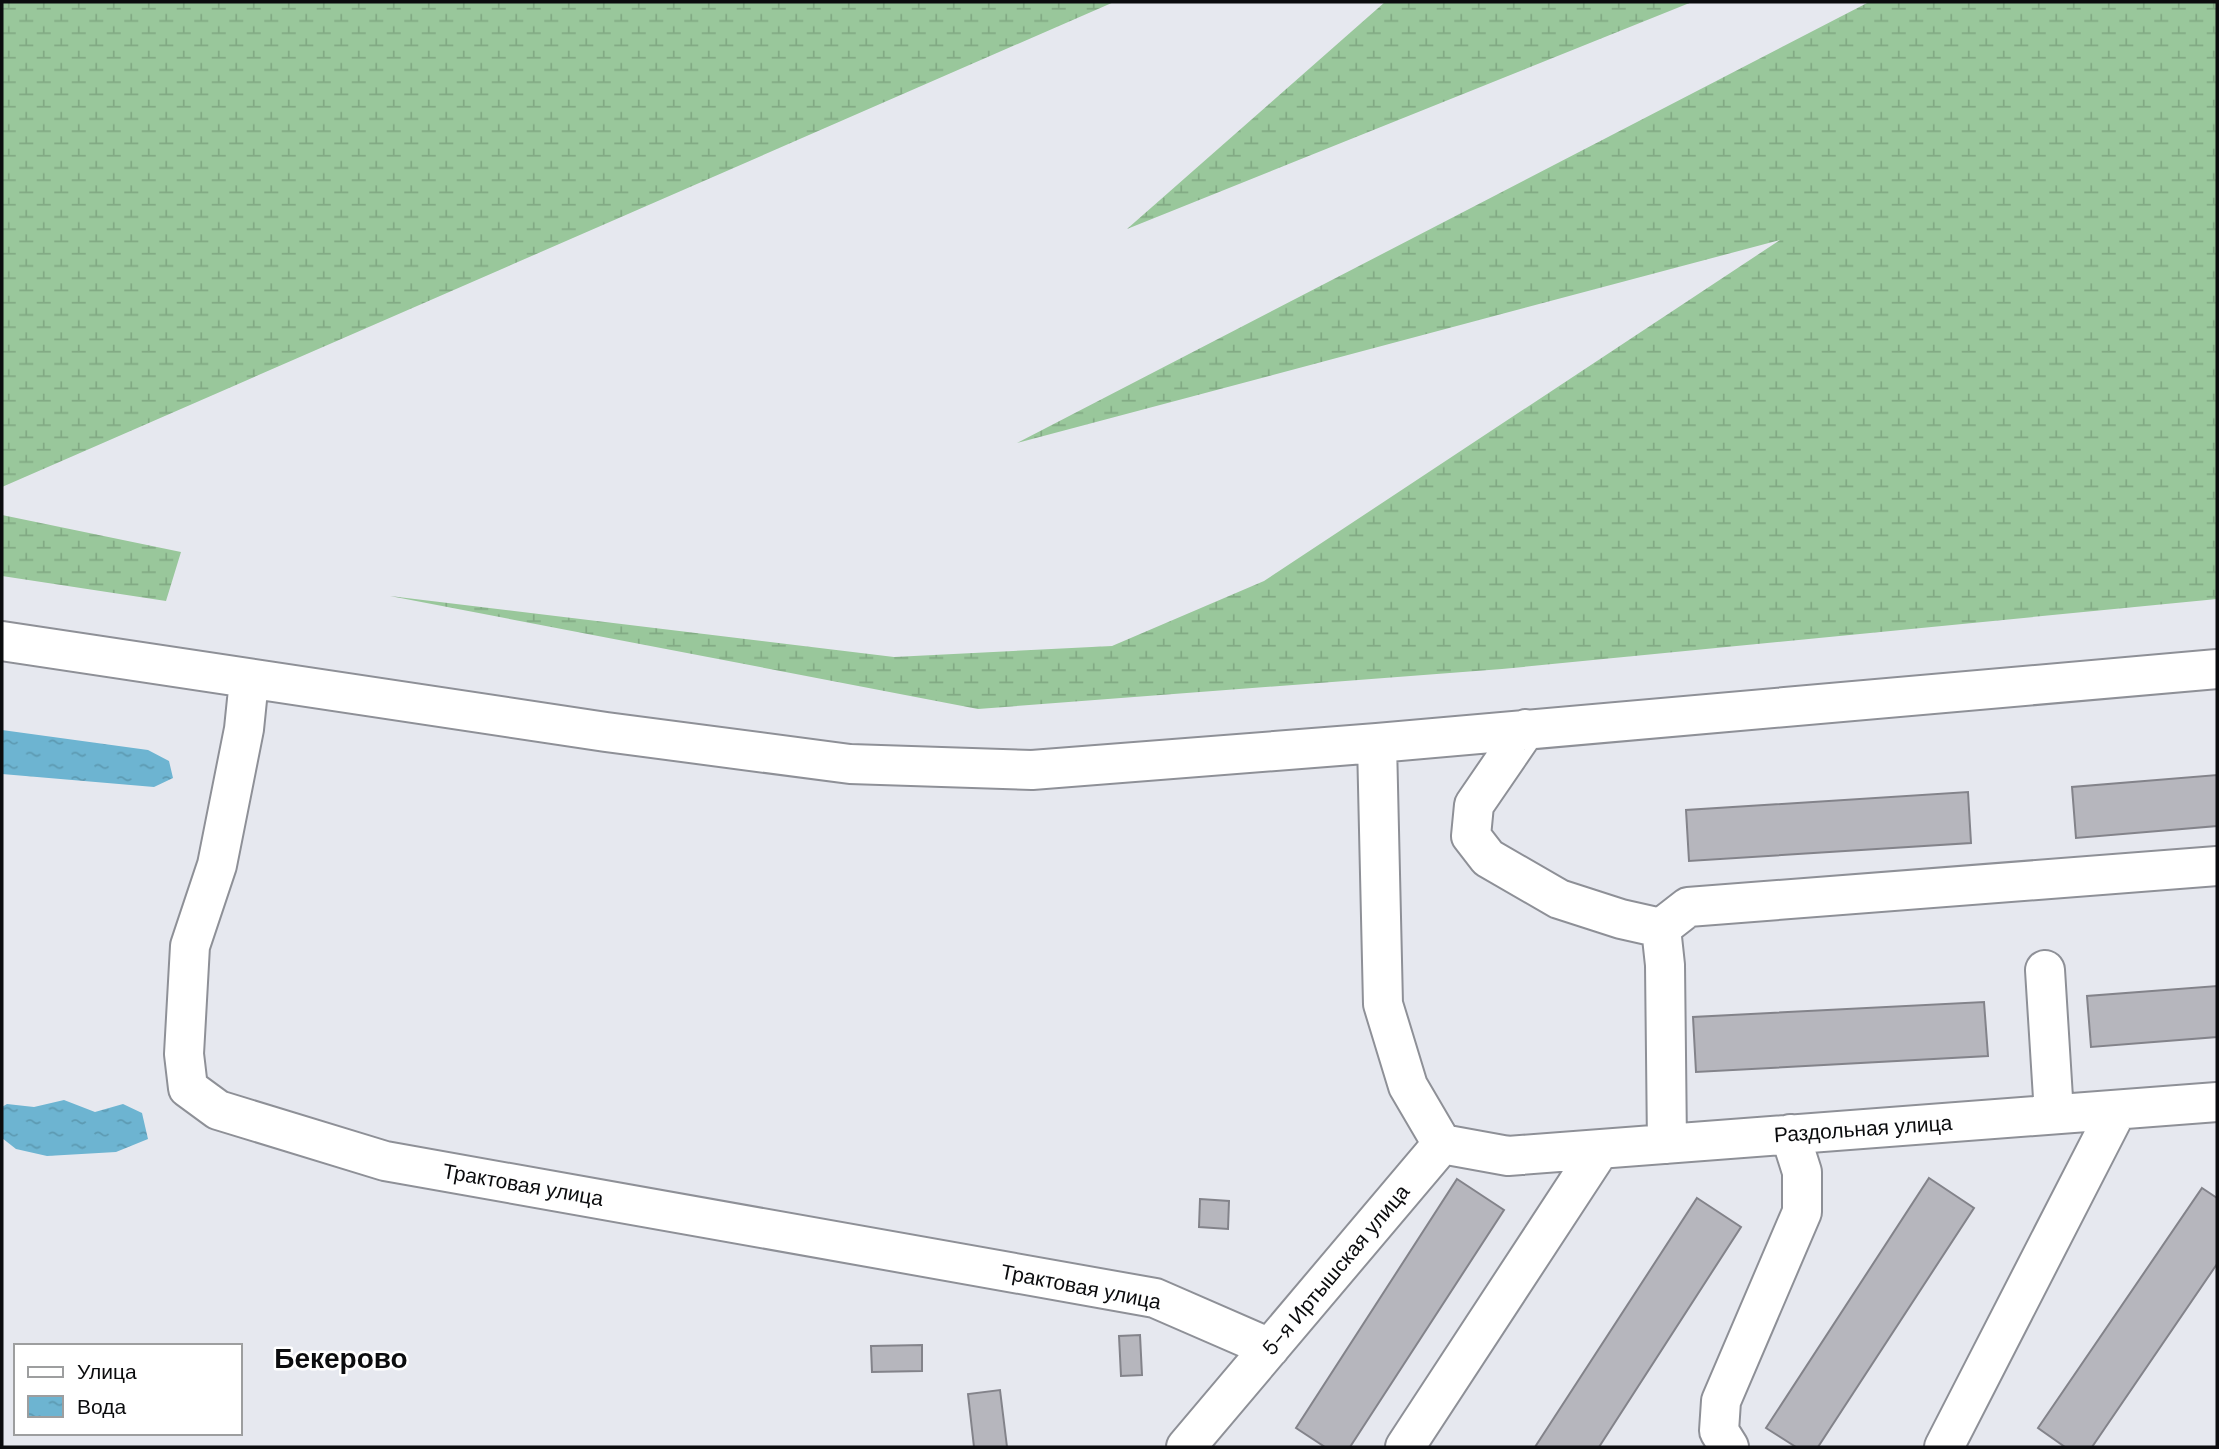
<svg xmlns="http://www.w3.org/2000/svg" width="2219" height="1449" font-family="'DM Sans',sans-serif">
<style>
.wetland{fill:url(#wetland-marsh)}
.water{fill:url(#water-ripples)}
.building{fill:#b6b6bd;stroke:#83838a;stroke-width:2}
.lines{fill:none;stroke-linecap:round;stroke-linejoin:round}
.minor-casing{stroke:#8e9097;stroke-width:42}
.minor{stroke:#fff;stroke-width:38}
.labels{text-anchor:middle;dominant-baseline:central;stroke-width:5;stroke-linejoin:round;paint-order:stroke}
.street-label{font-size:21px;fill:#0b0c0e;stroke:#fff}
.district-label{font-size:28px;font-weight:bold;fill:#0b0c0e;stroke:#fff}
</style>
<defs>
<pattern id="wetland-marsh" width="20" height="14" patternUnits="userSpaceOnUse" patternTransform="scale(1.75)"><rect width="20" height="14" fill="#99c79b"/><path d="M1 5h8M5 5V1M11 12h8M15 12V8" fill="none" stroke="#82aa84"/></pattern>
<pattern id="water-ripples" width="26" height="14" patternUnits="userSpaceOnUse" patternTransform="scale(1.75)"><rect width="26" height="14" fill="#6db4d1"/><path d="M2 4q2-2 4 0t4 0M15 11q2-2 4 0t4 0" fill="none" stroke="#5d9ab2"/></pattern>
</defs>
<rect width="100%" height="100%" fill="#e6e8ef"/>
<!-- wetland -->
<path class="wetland" d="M2,2H1114L2,487Z
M1385,2H1692L1127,229Z
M1869,2H2217V599L1502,669L978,709L390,596L894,657L1112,646L1264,581L1780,240L1017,443Z
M2,515L181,552L166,601L2,576Z"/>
<!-- water -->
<path class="water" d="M2,730L148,750L169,761L173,778L154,787L2,774Z
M64,1100L95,1112L123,1104L142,1113L148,1139L116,1152L47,1156L16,1149L2,1138V1107L7,1104L34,1107Z"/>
<!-- building -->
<path class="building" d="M2217,775V826L2076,838L2072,787Z
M1968,792L1971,843L1689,861L1686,810Z
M2217,986V1037L2091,1047L2087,996Z
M1984,1002L1988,1056L1696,1072L1693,1017Z
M1929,1178L1974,1208L1818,1447H1796L1766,1428Z
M1457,1179L1504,1210L1350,1447H1325L1296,1428Z
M2202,1188L2217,1198V1264L2092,1447H2065L2038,1428Z
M1697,1198L1741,1227L1599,1447H1535Z
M1200,1199L1229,1201L1228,1229L1199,1227Z
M1140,1335L1142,1375L1121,1376L1119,1336Z
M922,1345V1371L872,1372L871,1346Z
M1000,1390L1007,1447H974L968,1394Z"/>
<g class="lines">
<defs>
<path id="minor" d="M2,641L606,732L850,764L1032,770L1377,743L2217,669
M249,680L244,729L217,865L190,946L184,1054L188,1088L218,1110L385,1161L1155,1298L1270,1348
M1526,729L1474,805L1471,836L1488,858L1559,899L1621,919L1661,928L1665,965L1667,1144
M1377,743L1383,1004L1408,1086L1442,1144
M1661,928L1688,907L2217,866
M2045,970L2054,1114
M1186,1447L1442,1144L1508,1156L2217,1102
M1405,1447L1600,1149
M1729,1447L1719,1431L1721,1401L1802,1212V1172L1790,1134
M1944,1447L2117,1110"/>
</defs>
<!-- minor casing -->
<use href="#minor" class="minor-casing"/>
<!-- minor -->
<use href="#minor" class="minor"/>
</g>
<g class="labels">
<!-- street labels -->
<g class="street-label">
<text transform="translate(1863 1129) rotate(-4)">Раздольная улица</text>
<text transform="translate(523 1185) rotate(10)">Трактовая улица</text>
<text transform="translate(1336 1270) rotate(-50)">5-я Иртышская улица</text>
<text transform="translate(1081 1287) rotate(11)">Трактовая улица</text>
</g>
<!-- district labels -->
<g class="district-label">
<text x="341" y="1358">Бекерово</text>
</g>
</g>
<!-- border -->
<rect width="2219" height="1449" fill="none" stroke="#0b0c0e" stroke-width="7"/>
<!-- legend -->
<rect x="14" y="1344" width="228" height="91" fill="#ffffff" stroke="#9d9e9f" stroke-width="2"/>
<rect x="28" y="1367" width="35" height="10" fill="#ffffff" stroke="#9d9e9f" stroke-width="2"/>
<text x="77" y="1379" font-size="21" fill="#0b0c0e">Улица</text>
<rect x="28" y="1396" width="35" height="21" fill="url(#water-ripples)" stroke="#9d9e9f" stroke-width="2"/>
<text x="77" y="1414" font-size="21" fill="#0b0c0e">Вода</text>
</svg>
